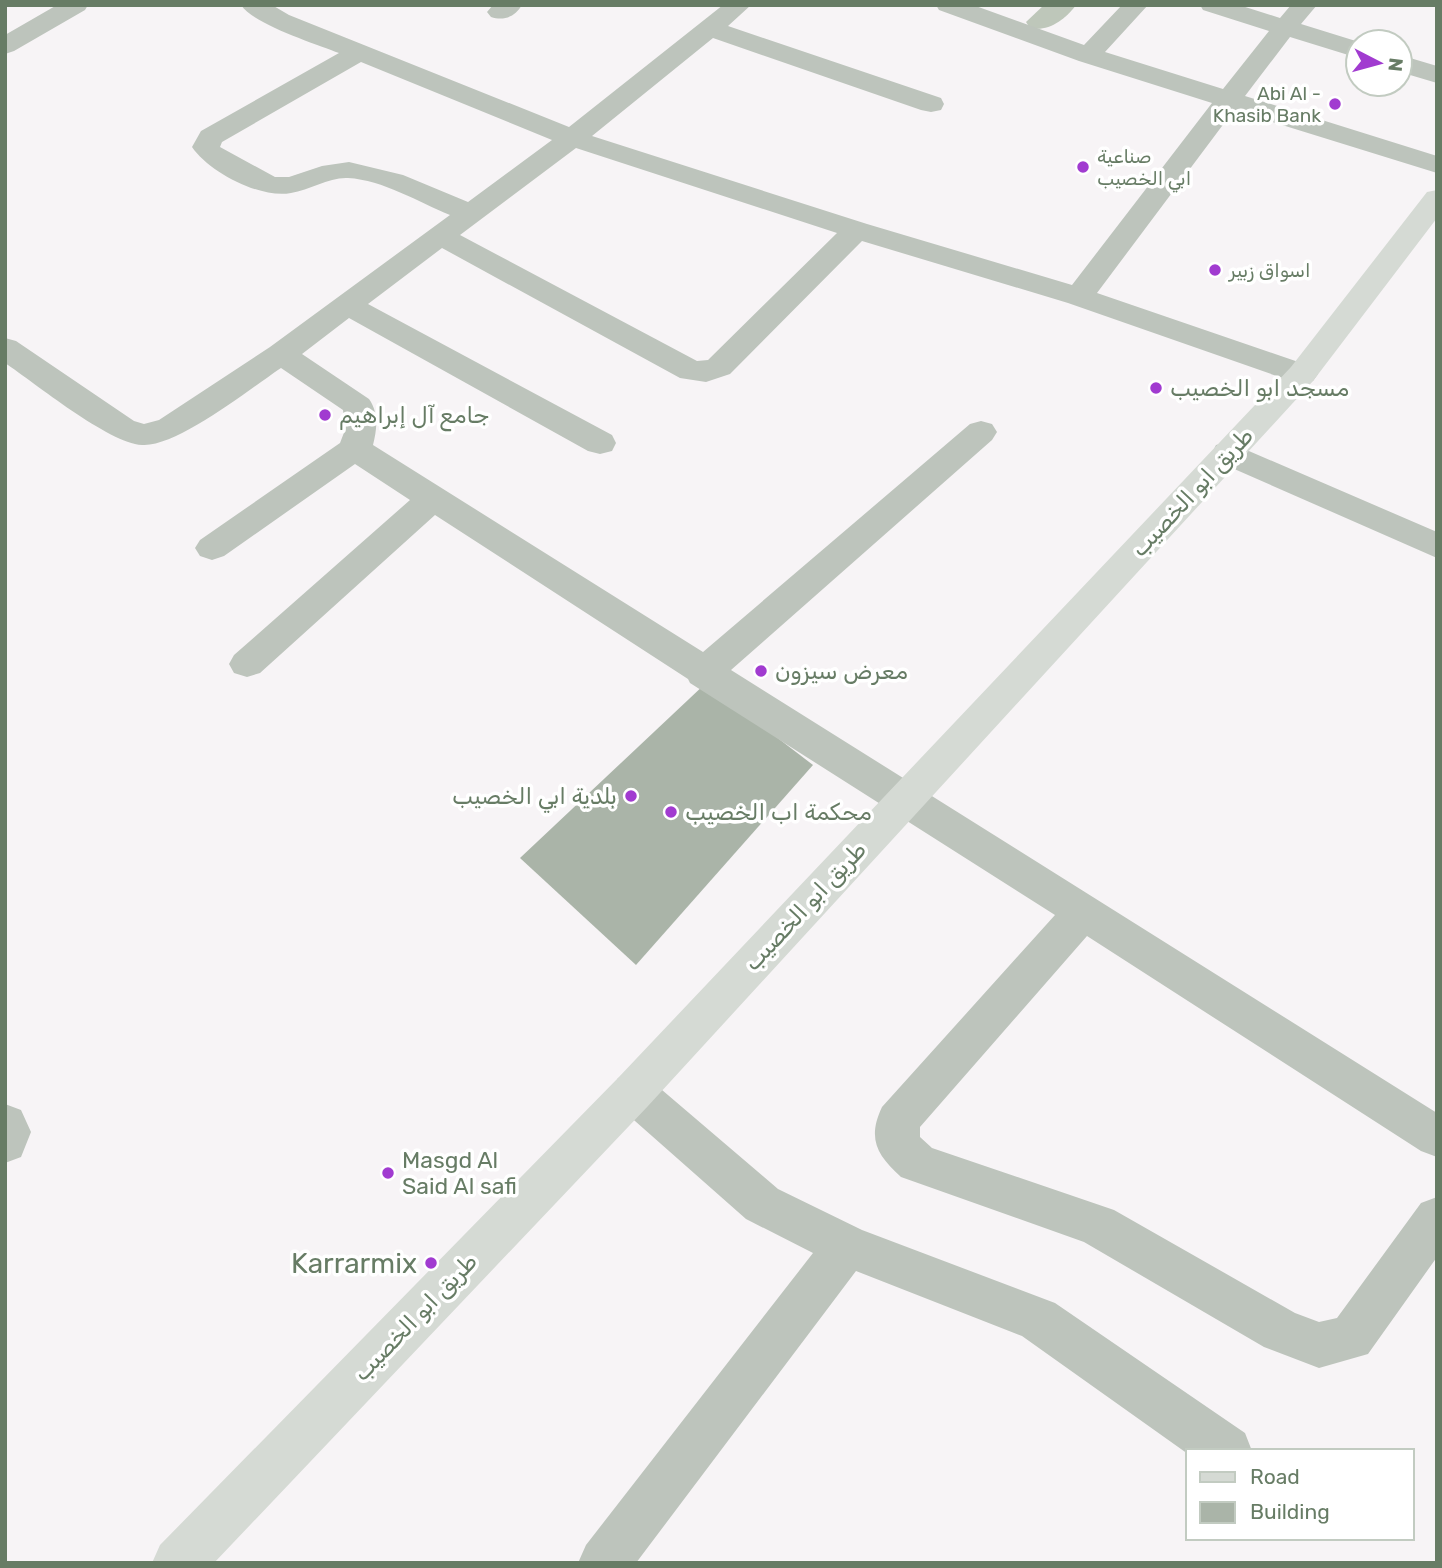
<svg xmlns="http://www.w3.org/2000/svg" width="1442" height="1568" font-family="Rubik,'Noto Sans Arabic',sans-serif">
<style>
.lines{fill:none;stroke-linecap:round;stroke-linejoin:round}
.canal{fill:#bec7ba;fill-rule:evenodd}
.building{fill:#aab4a8}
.minor{fill:#bdc4bc;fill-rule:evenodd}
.major{fill:#d5dad4;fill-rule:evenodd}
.poi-dot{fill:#a13bd0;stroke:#fff;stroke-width:2.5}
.labels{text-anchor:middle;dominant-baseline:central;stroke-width:7;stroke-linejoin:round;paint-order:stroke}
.far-poi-label{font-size:19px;fill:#677c65;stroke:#fff;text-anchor:start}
.poi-label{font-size:23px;fill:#677c65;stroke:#fff;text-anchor:start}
.street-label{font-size:23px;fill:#677c65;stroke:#fff}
.near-poi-label{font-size:28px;fill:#677c65;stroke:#fff;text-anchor:end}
</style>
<rect width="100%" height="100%" fill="#f7f4f6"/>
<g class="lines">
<!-- canal -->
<path class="canal" d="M1044,5H1076C1065,20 1048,32 1030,28L1026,22Z"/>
</g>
<!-- building -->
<path class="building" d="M706,683L813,765L636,965L520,858Z"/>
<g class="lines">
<!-- minor -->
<path class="minor" d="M57,5H88L85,10L14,51L5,54V35Z
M241,5H272L289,15L569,127L723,5H751L728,26L941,98L944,104L941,110L931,112L921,110L713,38L592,136L867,224L1072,285L1212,103L1079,61L939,10L936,5H973L1084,45L1122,5H1148L1105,52L1223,89L1269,31L1203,10L1200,5H1239L1280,18L1291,5H1317L1301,24L1359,42L1358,58L1290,37L1245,96L1437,156V173L1234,110L1097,293L1313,367L1318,374L1313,381L1302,384L1291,381L1068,303L862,241L730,374L706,382L680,378L442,248L368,304L612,435L616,443L612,451L600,454L588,451L349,318L302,354L369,399C379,413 377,429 373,445L703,652L970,424L981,421L992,424L997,432L992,440L731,670L1437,1113V1157L1421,1151L1087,936L920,1127V1137L932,1148L1114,1210L1295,1313L1319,1322L1337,1318L1421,1203L1437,1197V1257L1368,1354L1319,1368L1264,1347L1084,1242L901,1177C877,1155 867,1139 882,1107L1055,915L690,683L688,679L435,515L260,673L247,677L234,673L229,664L234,655L410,500L355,464L224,556L212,560L200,556L195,548L200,540L340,443L345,430L343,410L281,368C251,388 176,448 142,445C108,443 35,383 5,363V338L16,341L134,421L144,424L159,420L270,347L450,215C418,202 383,180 348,178C329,177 310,190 291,193C260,199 209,172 192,147L201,131L339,53C316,44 253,24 241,5ZM361,62L552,140L468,202L403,175L349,162L322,166L289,177H275L220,147L222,142ZM576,148L837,233L708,360L697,361L460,235Z
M493,5H522C515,17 504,21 491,17L487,12Z
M1400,55L1437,66V83L1400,72Z
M1228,442L1437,532V558L1216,461L1212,453L1216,445Z
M633,1073L648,1078L778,1189L862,1230L1055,1303L1245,1433L1252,1451H1188V1454L1022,1336L856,1271L636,1563H578L586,1545L813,1253L746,1219L618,1106L611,1092L618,1078Z
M5,1104L21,1110L31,1132L21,1157L5,1163Z"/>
<!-- major -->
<path class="major" d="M1437,190V218L1313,381L648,1106L214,1563H152L160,1545L618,1078L1291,367L1427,192Z"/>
</g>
<!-- markers -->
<g class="poi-dot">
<circle cx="1335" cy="104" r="7"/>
<circle cx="1083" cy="167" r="7"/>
<circle cx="1215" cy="270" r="7"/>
<circle cx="1156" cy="388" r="7"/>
<circle cx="325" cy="415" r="7"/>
<circle cx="761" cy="671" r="7"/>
<circle cx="631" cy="796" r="7"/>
<circle cx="671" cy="812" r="7"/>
<circle cx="388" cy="1173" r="7"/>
<circle cx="431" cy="1263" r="7"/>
</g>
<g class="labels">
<!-- far-poi labels -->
<g class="far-poi-label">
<text x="1321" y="93" text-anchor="end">Abi Al -<tspan x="1321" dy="22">Khasib Bank</tspan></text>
<text x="1097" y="156">صناعية<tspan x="1097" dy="22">ابي الخصيب</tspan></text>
<text x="1229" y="270">اسواق زبير</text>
</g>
<!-- poi labels -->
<g class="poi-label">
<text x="1170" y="388">مسجد ابو الخصيب</text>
<text x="339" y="415">جامع آل إبراهيم</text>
<text x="775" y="671">معرض سيزون</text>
<text x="617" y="796" text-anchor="end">بلدية ابي الخصيب</text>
<text x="685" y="812">محكمة اب الخصيب</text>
<text x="402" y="1160">Masgd Al<tspan x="402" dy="26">Said Al safi</tspan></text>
</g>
<!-- street labels -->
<g class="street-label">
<text transform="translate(1192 492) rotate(-47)">طريق ابو الخصيب</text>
<text transform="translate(805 906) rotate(-47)">طريق ابو الخصيب</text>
<text transform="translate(415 1317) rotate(-46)">طريق ابو الخصيب</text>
</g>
<!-- near-poi labels -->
<g class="near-poi-label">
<text x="417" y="1263">Karrarmix</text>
</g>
</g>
<!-- border -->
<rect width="1442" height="1568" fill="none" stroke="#677c65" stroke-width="14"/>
<!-- legend -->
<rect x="1186" y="1449" width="228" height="91" fill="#ffffff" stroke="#c2cbc1" stroke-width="2"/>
<rect x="1200" y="1472" width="35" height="10" fill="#d5dad4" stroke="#c2cbc1" stroke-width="2"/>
<text x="1250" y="1484" font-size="21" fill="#677c65">Road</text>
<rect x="1200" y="1502" width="35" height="21" fill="#aab4a8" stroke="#c2cbc1" stroke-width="2"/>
<text x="1250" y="1519" font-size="21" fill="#677c65">Building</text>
<!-- north arrow -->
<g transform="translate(1379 63) rotate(96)"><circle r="33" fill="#ffffff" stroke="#c2cbc1" stroke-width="2"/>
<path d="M0-5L12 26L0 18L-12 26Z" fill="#a13bd0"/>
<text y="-10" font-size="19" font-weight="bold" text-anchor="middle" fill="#677c65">N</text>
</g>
</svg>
